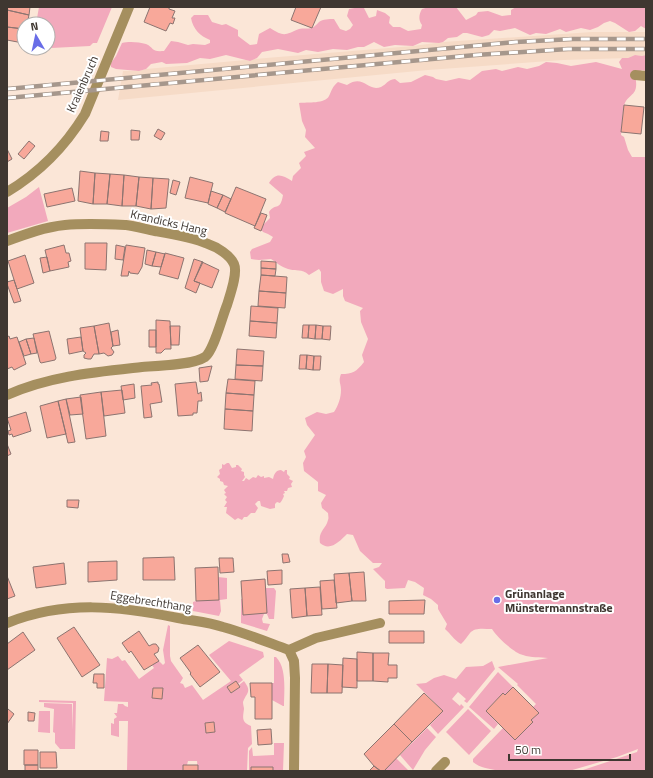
<svg xmlns="http://www.w3.org/2000/svg" width="653" height="778" font-family="'Titillium Web',sans-serif">
<style>
.built{fill:#f6dbc7}
.green{fill:#f2a9bc}
.building{fill:#f8a89a;stroke:#8c7470}
.lines{fill:none;stroke-linecap:round;stroke-linejoin:round}
.minor{stroke:#a58f5f;stroke-width:10}
.rail-casing{stroke:#a6978c;stroke-width:4.5}
.rail{stroke:#fff;stroke-width:3;stroke-dasharray:9;stroke-linecap:butt}
.poi-dot{fill:#696de7;stroke:#fff;stroke-width:1.5}
.labels{text-anchor:middle;dominant-baseline:central;stroke-width:4;stroke-linejoin:round;paint-order:stroke}
.street-label{font-size:12px;fill:#3f3731;stroke:#fff}
.poi-label{font-size:12px;font-weight:bold;fill:#3f3731;stroke:#fff;text-anchor:start}
</style>
<rect width="100%" height="100%" fill="#fbe6d7"/>
<!-- built -->
<path class="built" d="M592,32H646V55L642,56L635,55L628,58L563,60L428,70L118,100L123,71H139L146,69L246,60L250,61L254,59L413,46L443,42Z"/>
<!-- green -->
<path class="green" d="M39,7H112L97,43H93L90,46L32,49V48H48V24H36Z
M360,7L364,8L369,18L376,16L377,10L385,13L390,17L389,23L393,27H400L408,31L421,29L422,25C418,20 419,14 422,9L429,7H456L466,20L476,15L478,12L488,11L502,16L511,15V10L516,7H646V29L641,26L635,31L629,32L615,23L610,21L604,23L598,27L590,30L581,28L566,32L560,29L546,34L536,33L530,35L515,28L500,31L494,30L489,35L482,37L467,33H463L457,37L448,38L443,42L439,43L422,42L413,46L395,45L384,47L374,42L364,47H358L347,50L333,49L318,52L306,50L298,53L278,49L262,52L257,58L250,61L226,55L210,59L200,58L187,63L166,64L162,62L151,64L146,69L139,71L116,69L111,67V63L116,56L122,43C129,41 139,42 146,44C155,48 150,52 164,51L171,41L178,42L188,45L193,44L205,45L210,43V40C200,36 193,29 191,18L194,15H208L212,22L222,25L226,24L238,30V36L250,45L257,44L259,34L270,28C284,37 285,35 299,29C303,28 308,29 312,28C314,27 317,24 319,22C323,19 329,19 334,19L340,29L346,31L350,29L353,25L347,16L349,9Z
M635,55L642,56L646,55V71L642,70L635,75C640,98 628,92 624,106C622,116 622,126 621,135L624,137L628,150L632,157H646V771H580L637,752L638,749L617,757L569,771H500C490,769 480,768 473,762V759L503,728L515,740L533,722L531,720L539,713L533,707L536,704L517,685L518,684L498,667L548,658C540,657 531,658 523,655C514,653 497,637 492,629C484,629 475,627 470,633C467,637 465,640 461,644C453,639 451,634 445,629L447,624L438,609V605L431,599L423,595L424,588L415,582L408,580L405,588L387,589L385,588V581L373,569L379,567L382,563H373L360,551L353,535L347,534C340,541 330,552 320,543C318,531 326,529 328,520C329,518 328,515 328,513L322,508L321,503L326,495L318,491V482L304,471L303,463L306,457L304,451L315,435L307,425L305,418L317,412L326,414L334,412C338,406 341,398 341,390C341,383 338,382 341,374C353,374 356,372 364,362L362,355L368,339L361,322L360,311L363,308L345,301L343,296V289L333,294L324,291L321,282V272L319,269L309,275C301,268 297,272 288,269C281,267 276,262 271,259L259,260L251,259L250,252L252,249L270,242L273,237L268,234L263,232L260,228L270,218L269,212C276,202 280,212 283,195L269,183C276,172 282,175 292,181L293,176L301,168L299,163L306,156L304,152L315,148L305,137L306,130L302,121L299,103C308,102 325,104 329,96C332,90 332,87 338,82L347,85C364,74 367,92 381,87C387,84 387,80 395,79L400,83L411,82L425,75L433,77L436,79L446,81L459,78L470,80L482,71L496,69L502,71L518,67L527,69L539,66L546,62L557,63L571,66L596,62L622,69L619,62L622,58H628Z
M39,187L48,221L7,233V208L26,197Z
M227,463H229L232,468L236,467V465H238L242,469L241,471L244,472V475L245,477L242,481H244L246,478L249,480L253,477L256,478L258,475L261,477L264,476V478L269,477L273,479C274,474 276,470 281,470L284,472L285,470H287V474L290,477L289,479L293,481L291,484L292,487L288,488L287,491H284L285,493L283,494L284,496C283,498 282,501 280,503L277,502L275,504V508L270,509L261,506L260,501H258L255,504L258,508L255,513H251L247,517H244L242,520L238,518L235,520L226,513L227,507H224L227,502L225,500L227,497L224,494L226,493L224,490L228,486L224,485L223,482L220,481V479L217,477L220,474L219,470L222,468V464L224,465Z
M218,567V577L227,578V599L220,600L221,611L219,616L193,611V602L196,601L195,568Z
M265,579V588H274L276,591L274,619H269L267,614H264L262,619L263,623L270,624L267,631L241,623V599H242L241,581Z
M168,625L170,626V656L171,661L183,678L180,683L183,684L185,688L192,685L203,700L231,681L209,655L229,641L263,652L264,657L239,675L243,680L238,684L236,681L227,687L231,693L240,687L239,685L244,681C252,692 247,692 243,702C243,705 244,707 244,709C243,717 241,722 251,726L252,744L248,748L247,771H198L197,761H188L187,765H183V771H127L128,721H119V737L111,735V723L114,724V719L117,717L114,713H117L118,704H123L125,706L128,707V702L104,701L107,658L112,659L118,656L122,661L125,660L139,679L154,668L152,665L159,661L163,665L165,663L163,650Z
M274,657H276C287,668 284,691 284,706H283L272,700V683H274Z
M492,661L495,669L467,703L464,701L466,699L458,692L452,699L460,706L461,704L464,707L438,734L430,725L443,711L416,684L426,683L434,678L444,675L456,679L466,667L483,666Z
M498,672L513,687L505,695L503,693L486,711L498,724L494,729L469,707Z
M39,700L76,701L75,749H60L55,743V733L53,732L54,709L44,707V703L72,704L73,730V703L39,702Z
M468,709L491,731L469,755L446,732Z
M39,711H50V733L38,732Z
M427,728L436,737L425,750L413,770L400,755Z
M274,743H284L283,771H273V767H252L251,771H249V751L252,747L253,756L274,755Z
M396,758L409,771H384Z"/>
<!-- building -->
<path class="building" d="M7,7H30L29,15L7,10Z
M150,7H169V9L175,11L172,18H175L173,24L170,23L166,31L144,22Z
M296,7H321L312,28L291,20Z
M7,10L29,15L27,24H24V29L7,27Z
M7,27L24,29L23,43L7,40Z
M624,105L644,107L641,134L621,132Z
M158,129L165,133L161,140L154,136Z
M131,130L140,131L139,140H131Z
M101,131L109,132L108,141H100Z
M29,141L35,146L24,159L18,154Z
M7,149L12,159L7,162Z
M80,171L95,173L93,204L78,201Z
M95,173L110,174L107,204H93Z
M110,174L124,175L122,206L107,204Z
M124,175L139,177L136,206H122Z
M139,177L153,178L151,209L136,206Z
M190,177L213,183L208,203L185,198Z
M153,178L169,179L166,208L151,209Z
M173,180L180,182L176,195L170,193Z
M236,187L266,199L255,226L225,213Z
M72,188L75,201L47,207L44,194Z
M211,191L223,195L217,208L208,204Z
M223,195L231,199L225,212L217,208Z
M261,213L267,215L261,231L254,228Z
M85,243H107L106,270L85,269Z
M64,245L66,253H69L71,261L68,262L69,267L50,271L45,250Z
M116,245L125,247L123,260L115,259Z
M126,245L145,248L142,267L138,274L130,273L129,271L128,276H121Z
M147,250L156,252L152,266L145,264Z
M156,252L165,254L161,267L152,266Z
M165,253L184,258L178,279L159,274Z
M25,255L34,283L17,289L8,261Z
M47,257L50,271L43,273L40,258Z
M194,259L203,262L194,281L200,283L196,293L185,288Z
M261,261L276,262V269L261,268Z
M202,262L219,270L212,288L194,281Z
M261,268L276,269L275,276L261,275Z
M261,275L287,277L286,293L259,291Z
M14,280L21,301L14,303L7,284V282Z
M259,291L286,293L285,308L258,306Z
M251,306L278,308L277,323L250,321Z
M156,320L170,321L171,349H165L161,353H156Z
M250,321L277,323L276,338L249,336Z
M109,323L113,346L111,348L114,352L112,355L108,356L104,353L99,354L94,326Z
M303,325H309L308,338H302Z
M309,325H316L315,339L308,338Z
M316,325L323,326L322,339H315Z
M94,326L99,354H94L91,359H88L84,358V355L86,353L83,351L80,328Z
M170,326H180L179,345H171Z
M323,326H331L330,340L322,339Z
M118,330L120,345L113,346L111,332Z
M149,330H156V347H149Z
M49,331L56,358L55,360L41,363L40,362L33,334Z
M9,336L10,339L17,337L26,364L14,370L12,367L7,369V337Z
M81,337L83,351L69,354L67,339Z
M34,338L37,353L31,354L26,339Z
M26,339L31,354L24,356L19,342Z
M237,349L264,351L263,366L236,365Z
M300,355H307L306,369H299Z
M307,355L314,356L313,370L306,369Z
M314,356H321L320,370H313Z
M236,365L263,366L262,381L235,379Z
M212,366L208,381L200,382L199,368Z
M228,379L255,381L254,395L226,393Z
M158,382V384H159L162,402L150,404L152,417L144,418L141,386L152,385L151,383Z
M196,382L198,394L201,392L202,401H198L197,413H193V415L178,416L175,384Z
M134,384L135,398L123,400L121,386Z
M122,390L125,413L104,416L101,392Z
M101,392L106,436L86,439L80,395Z
M226,393L254,395L253,411L225,409Z
M81,397L83,414L70,415L66,399Z
M66,399L75,442L68,443L58,401Z
M58,401L66,434L47,438L40,406Z
M225,409L253,411L252,431L224,429Z
M26,412L31,431L13,437L12,434L9,435L8,431L11,430L7,418Z
M7,444L11,454L7,456Z
M67,500H79L78,508L67,507Z
M282,554H288L290,562L283,563Z
M174,557L175,580H143V558Z
M219,558H233L234,572L220,573Z
M117,561V580L88,582V562Z
M64,563L66,584L36,588L33,567Z
M218,567L219,600L196,601L195,568Z
M282,570V584L268,585L267,571Z
M364,572L366,601H352L349,573Z
M349,573L352,601L336,603L334,574Z
M7,576L15,596L7,599Z
M265,579L267,613L243,615L241,581Z
M334,580L337,608L322,609L320,581Z
M320,587L322,615L307,616L305,588Z
M305,588L307,616L292,618L290,589Z
M425,600L424,614H389V601Z
M74,627L100,665L82,677L57,638Z
M139,631L149,646L153,644H156L159,648L158,652L154,654L159,661L144,670L131,651L129,653L122,643Z
M389,631H424V643H389Z
M23,632L35,650L7,670V644Z
M198,645L220,672L200,687L190,674L191,673L180,658Z
M357,652L373,653V681H357Z
M373,653H389L388,665H397V678H388V682L373,681Z
M343,658L357,659V688L342,687Z
M312,664H328L327,693H311Z
M328,664L343,665L342,693H327Z
M94,674H104V688H97V683H93Z
M236,681L240,687L231,693L227,687Z
M250,683H272V719H255V697H251Z
M513,687L539,713L531,720L533,722L515,740L486,711L503,693L505,695Z
M153,688H163L162,699L152,698Z
M424,693L443,711L412,742L394,724Z
M8,709L14,714L7,724V711Z
M28,712L35,713L34,721H28Z
M214,722L215,732L206,733L205,723Z
M394,724L412,742L384,771H381L374,766L364,754Z
M271,729L272,744L258,745L257,730Z
M24,750H38V765H24Z
M40,752H56L57,768H40Z
M25,765H38V771H25Z
M183,765H198V771H183Z
M374,766L380,771H369Z
M251,767H273V771H251Z"/>
<g class="lines">
<!-- minor -->
<path class="minor" d="M635,75L646,76
M7,192C39,173 66,145 85,114L129,7
M7,241C26,234 45,227 65,225C85,223 105,224 126,225C135,226 145,229 155,231C173,234 192,237 208,244C217,247 230,255 234,264C238,273 230,295 227,305C222,317 214,350 205,357C193,365 157,366 142,367C96,372 49,376 7,395
M7,623C65,600 119,606 178,618C193,621 208,622 223,627C245,633 267,642 289,650L294,661L295,678L294,771
M289,650L316,638L380,623
M436,771L445,762"/>
<defs>
<path id="rail" d="M7,89L516,42L573,39H646
M7,98L476,55L568,49H646"/>
</defs>
<!-- rail casing -->
<use href="#rail" class="rail-casing"/>
<!-- rail -->
<use href="#rail" class="rail"/>
</g>
<!-- markers -->
<circle class="poi-dot" cx="497" cy="600" r="4"/>
<g class="labels">
<!-- street labels -->
<g class="street-label">
<text transform="translate(82 84) rotate(-66)">Kraienbruch</text>
<text transform="translate(169 222) rotate(13)">Krandicks Hang</text>
<text transform="translate(151 601) rotate(9)">Eggebrechthang</text>
</g>
<!-- poi labels -->
<g class="poi-label">
<text x="505" y="593">Grünanlage<tspan x="505" dy="14">Münstermannstraße</tspan></text>
</g>
</g>
<!-- border -->
<rect width="653" height="778" fill="none" stroke="#3f3731" stroke-width="16"/>
<!-- north arrow -->
<g transform="translate(36 36) rotate(351)"><circle r="19" fill="#ffffff" stroke="#b2afad"/>
<path d="M0-3L7 15L0 10L-7 15Z" fill="#696de7"/>
<text y="-6" font-size="11" font-weight="bold" text-anchor="middle" fill="#3f3731">N</text>
</g>
<!-- scale -->
<path d="M509 754v6h121v-6" fill="none" stroke="#3f3731" stroke-width="2"/>
<text x="515" y="754" font-size="12" fill="#3f3731" stroke="#ffffff" stroke-width="3" paint-order="stroke">50 m</text>
</svg>
